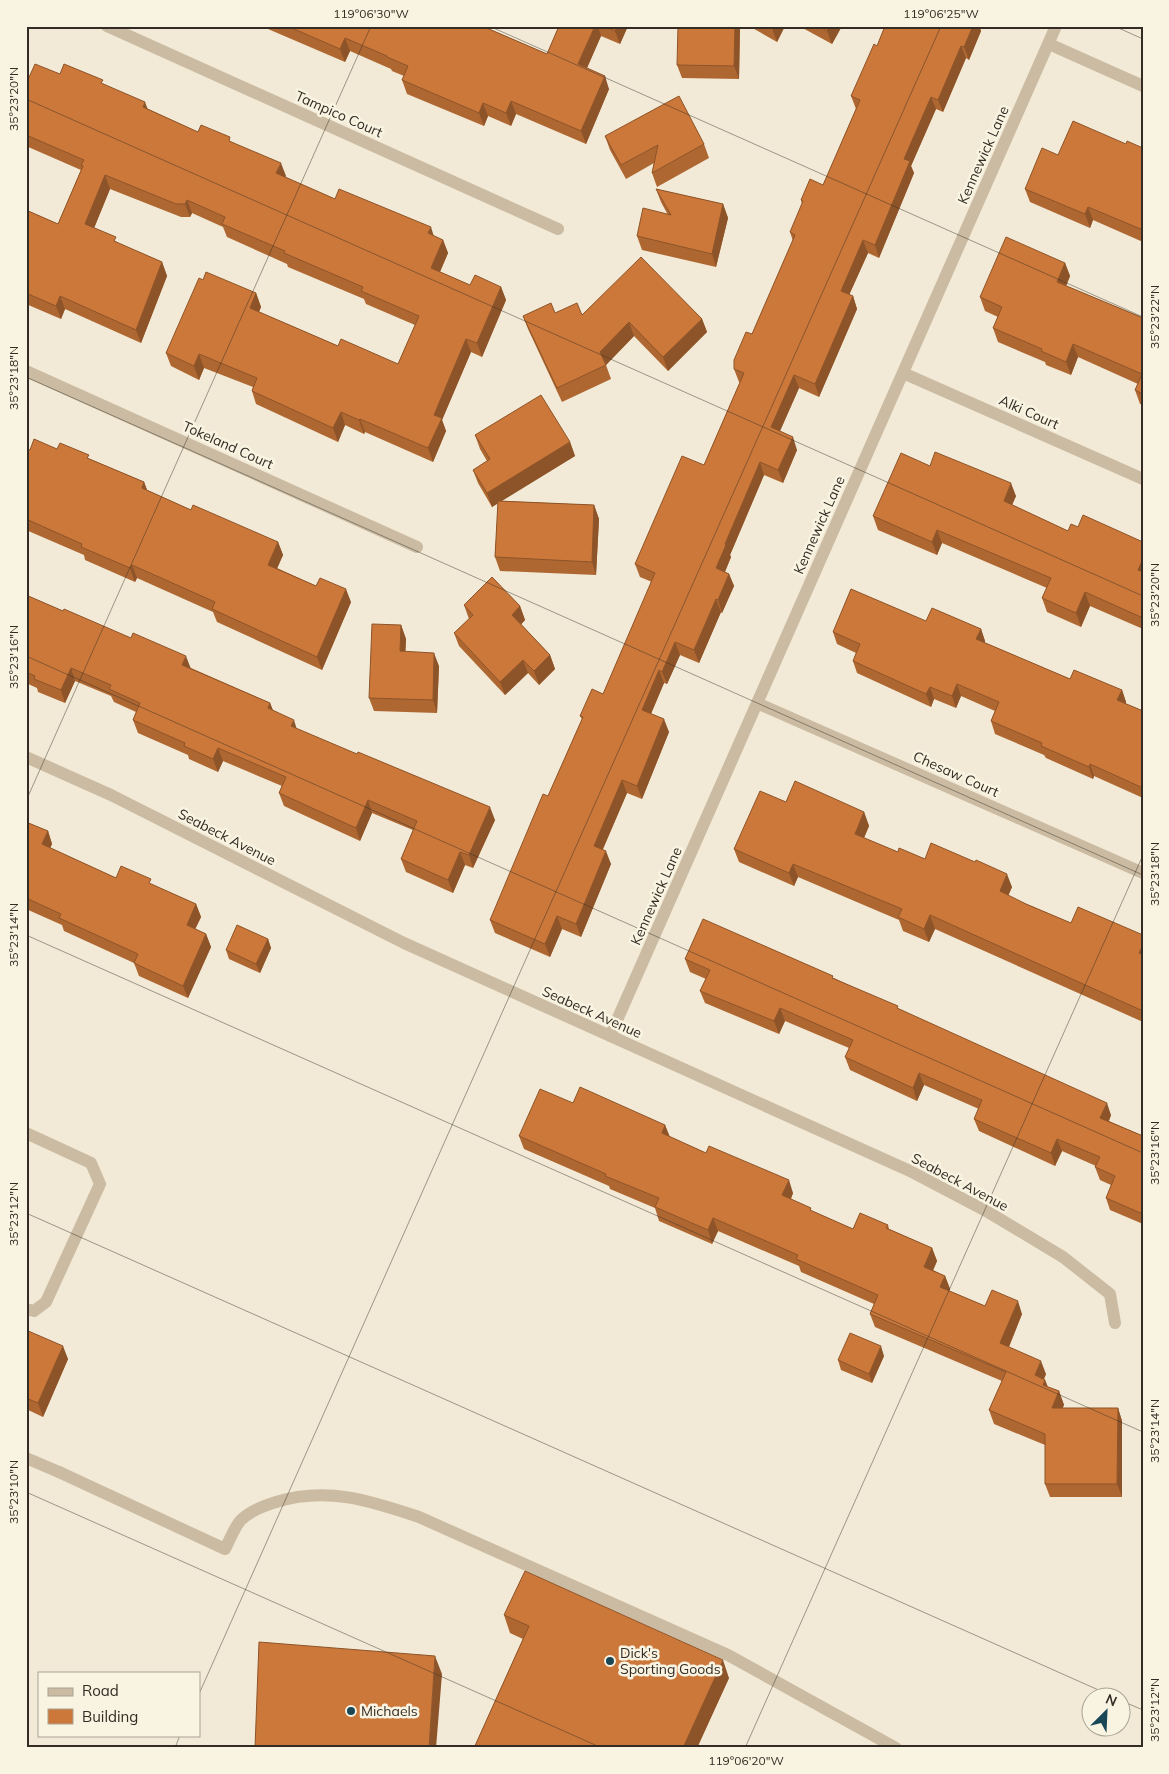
<svg xmlns="http://www.w3.org/2000/svg" width="1169" height="1774" font-family="Mulish,sans-serif">
<style>
.lines{fill:none;stroke-linecap:round;stroke-linejoin:round}
.service{stroke:#cabba2;stroke-width:12}
.minor{stroke:#cabba2;stroke-width:12}
.wall{fill:#af6732}
.shaded-wall{fill:#8e5429}
.building{fill:#cb783a;stroke:#8e5429}
.ticks{fill:none;stroke:#342c24;stroke-width:1;stroke-opacity:0.45}
.poi-dot{fill:#194756;stroke:#f9f3e2;stroke-width:2}
.labels{text-anchor:middle;dominant-baseline:central;stroke-width:5;stroke-linejoin:round;paint-order:stroke}
.street-label{font-size:14px;fill:#342c24;stroke:#f9f3e2}
.poi-label{font-size:14px;fill:#342c24;stroke:#f9f3e2;text-anchor:start}
.neatline{fill:none;stroke:#342c24;stroke-width:2}
.ticks-label{font-size:12px;text-anchor:middle;fill:#342c24}
</style>
<rect width="100%" height="100%" fill="#f2ead6"/>
<g class="lines">
<!-- service -->
<path class="service" d="M26,1133L91,1163L100,1184L46,1302L34,1311L26,1309
M59,1472L225,1549C230,1540 235,1525 242,1519C252,1510 264,1506 276,1502C327,1486 371,1501 419,1517L728,1655L896,1748"/>
<!-- minor -->
<path class="minor" d="M107,26L558,229
M1049,44L1143,86
M26,371L417,547
M903,373L1143,479
M757,703L1143,873
M26,757L111,795L404,943L910,1171L988,1212L1063,1257L1110,1294L1115,1323
M610,1036L1056,26
M26,1458L59,1472"/>
</g>
<!-- wall -->
<path class="wall" d="M261,26H482L547,54L559,26H628L620,44L601,36L587,68L609,89L586,144L516,114L511,126L488,116L484,126L407,94L402,80L404,76L392,71L391,69L350,51L345,62Z
M740,26L739,79L682,78L677,65Z
M749,26H785L777,42Z
M799,26H842L832,44Z
M885,26H979L981,31L969,60L966,58L943,112L936,109L911,166L914,173L879,258L868,253L849,295L853,296L857,309L819,397L799,388L780,431L797,450L783,483L764,475L730,555L731,557L725,572L729,574L734,586L722,613L721,612L699,663L680,655L667,684L664,683L651,714L669,732L642,799L627,793L603,849L611,864L581,937L562,929L550,957L495,933L490,920L548,796L582,719L580,716L603,694L652,582L640,577L635,564L704,465L740,382H739L734,369L752,334L793,241L790,232L802,204L801,200L823,185L856,109L851,96L877,46Z
M60,74L104,84L148,109L198,132L232,142L286,176L285,177L335,199L443,240L448,253L440,272L470,285L501,287L506,300L482,357L471,352L442,420L446,431L433,462L365,432L364,434L345,425L338,442L256,404L252,391L253,387L204,368L199,380L171,366L166,353L203,280L256,293L261,307L259,312L338,346L398,364L415,325L366,304L364,299L288,267L287,264L227,237L223,227L192,213L190,217H181L110,189L94,228L118,243L162,262L167,276L141,343L65,309L61,319L26,304V210L58,224L81,170L26,146V84Z
M605,136L704,144L709,158L657,187L652,173L654,163L626,179L610,150Z
M1126,144L1143,148V242L1093,220L1090,228L1030,202L1025,189L1058,155Z
M656,189L723,204L728,218L716,267L642,250L637,236L668,215L661,202Z
M1065,263L1070,276L1066,286L1143,318V405L1140,404L1135,390L1138,384L1078,357L1071,375L1046,365L1045,362L998,342L993,328L998,317L985,311L980,297Z
M555,313L582,315L702,319L707,332L668,371L634,336L606,365L611,379L562,402L528,329L523,316Z
M475,435L570,442L575,456L501,501L594,505L599,519L596,575L500,571L495,557L498,503L492,507L478,483L473,470L487,461L480,449Z
M26,449L30,450L57,449L90,459L144,482L147,490L191,510L278,542L283,555L277,568L351,602L322,670L217,622L213,612L137,578L135,582L85,560L84,555L26,530Z
M930,466L1016,496L1012,505L1068,531L1078,527L1143,542V629L1090,606L1081,627L1047,612L1042,598L1047,588L942,543L937,555L878,530L873,516Z
M26,595L270,703L273,710L297,729L495,820L473,868L465,865L453,893L406,872L401,859L413,830L372,813L360,841L284,806L279,793L282,786L223,761L218,772L189,759L188,755L138,733L133,720L136,712L114,702L111,696L75,681L65,703L38,692L37,688L26,683Z
M464,605L520,606L525,620L521,624L550,655L555,669L539,685L528,673L505,695L459,646L454,633L469,619Z
M926,621L981,629L985,641V643L1070,679L1122,690L1126,702V704L1143,711V798L1094,776L1093,779L1046,758L1044,755L995,734L991,721L995,711L961,696L956,708L934,699L931,707L857,673L853,661L856,653L837,644L833,632Z
M401,625L406,639L405,652L439,666L437,713L374,711L369,698Z
M786,802L864,812L869,826L864,838L898,852L925,859L1012,887L1008,896L1071,923L1143,935V1022L935,929L929,942L903,931L899,920L798,877L794,886L739,862L734,849Z
M26,822L48,831L52,844L50,848L116,878L153,885L196,904L201,917L195,929L206,934L211,947L188,998L139,976L134,963L64,931L62,925L26,909Z
M268,939L271,948L260,973L229,959L226,950Z
M685,959L834,978L899,1009L1111,1115L1109,1121L1143,1136V1224L1110,1210L1106,1198L1111,1185L1100,1180L1095,1167L1096,1166L1062,1151L1055,1166L979,1131L974,1119L979,1109L924,1085L917,1101L850,1070L845,1057L849,1048L785,1021L779,1034L705,1003L700,991L706,979L690,972Z
M573,1103L665,1125L670,1137L793,1193L791,1199L812,1211L853,1229L888,1225L889,1229L932,1248L937,1261L933,1270L945,1276L950,1289L949,1291L985,1306L1022,1314L1009,1347L1046,1374L1044,1379L1045,1380L1048,1387L1059,1391L1064,1405L1062,1408H1118L1122,1421V1497H1050L1045,1484V1445L994,1424L989,1410L1002,1381L875,1327L870,1314L874,1304L801,1272L799,1266L718,1231L712,1244L659,1221L655,1208L610,1189L609,1186L524,1149L519,1136Z
M26,1330L68,1359L43,1417L26,1409Z
M884,1356L872,1383L841,1370L838,1360Z
M504,1615L729,1678L697,1748H474L523,1639L510,1633Z"/>
<!-- shaded-wall -->
<path class="shaded-wall" d="M595,26H598L601,36L583,77L578,64Z
M617,26H628L620,44L615,31Z
M735,26H740L739,79L734,66Z
M773,26H785L777,42L772,28Z
M829,26H842L832,44L827,31Z
M973,26H979L981,31L969,60L964,47Z
M345,38L350,51L345,62L340,49Z
M961,46L966,58L943,112L938,100Z
M605,76L609,89L586,144L581,131Z
M931,97L936,109L911,166L914,173L879,258L875,245L904,159Z
M511,101L516,114L511,126L506,113Z
M145,102L150,115L143,107Z
M483,103L488,116L484,126L479,113Z
M281,163L286,176L281,186L276,173Z
M105,175L110,189L90,238L85,224Z
M187,200L192,213L190,217L185,204Z
M723,204L728,218L716,267L712,254Z
M1088,207L1093,220L1090,228L1085,214Z
M431,227L435,240L428,233Z
M443,240L448,253L436,281L431,268Z
M863,240L868,253L845,304L841,291Z
M162,262L167,276L141,343L136,330Z
M1065,263L1070,276L1062,296L1057,282Z
M501,287L506,300L482,357L477,343Z
M256,293L261,307L255,321L250,308Z
M60,296L65,309L61,319L56,306Z
M853,296L857,309L819,397L815,384Z
M702,319L707,332L668,371L663,357Z
M629,322L634,336L605,366L600,352Z
M466,339L471,352L442,420L446,431L433,462L428,448L434,415Z
M1073,344L1078,357L1071,375L1066,362Z
M199,354L204,368L199,380L194,366Z
M794,375L799,388L776,440L771,427Z
M341,412L345,425L338,442L333,428Z
M360,419L365,432L364,434L359,420Z
M793,437L797,450L783,483L778,470Z
M570,442L575,456L492,507L487,493Z
M760,462L764,475L730,555L731,557L721,581L716,568L725,544Z
M144,482L149,495L142,488Z
M1011,483L1016,496L1008,514L1004,501Z
M594,505L599,519L596,575L592,562Z
M937,530L942,543L937,555L932,542Z
M278,542L283,555L273,578L268,565Z
M1143,559V583L1138,570Z
M132,565L137,578L135,582L130,568Z
M729,574L734,586L722,613L718,600Z
M346,589L351,602L322,670L317,657Z
M1085,592L1090,606L1081,627L1076,613Z
M716,599L721,612L699,663L694,650Z
M520,606L525,620L517,629L512,615Z
M401,625L406,639L405,665L400,651Z
M981,629L985,641L981,651L976,639Z
M675,642L680,655L667,684L662,672Z
M434,653L439,666L437,713L433,700Z
M550,655L555,669L539,685L534,671Z
M186,656L191,669L182,665Z
M523,660L528,673L505,695L500,682Z
M71,668L75,681L65,703L61,690Z
M659,670L664,683L647,723L642,710Z
M957,684L961,696L956,708L952,696Z
M930,687L934,699L931,707L926,694Z
M1122,690L1126,702L1122,713L1117,700Z
M270,703L275,716L268,708Z
M664,719L669,732L642,799L637,786Z
M294,720L298,733L291,726Z
M218,748L223,761L218,772L213,759Z
M1090,764L1094,776L1093,779L1089,767Z
M622,780L627,793L599,858L594,846Z
M368,800L372,813L360,841L356,828Z
M490,807L495,820L473,868L469,855Z
M864,812L869,826L860,847L855,834Z
M48,831L52,844L46,857L42,844Z
M606,851L611,864L581,937L576,924Z
M460,852L465,865L453,893L448,880Z
M793,864L798,877L794,886L789,873Z
M1007,874L1012,887L1004,905L1000,891Z
M196,904L201,917L191,938L187,925Z
M930,915L935,929L929,942L924,929Z
M557,916L562,929L550,957L545,944Z
M206,934L211,947L188,998L183,986Z
M268,939L271,948L260,973L256,964Z
M1143,945V963L1139,953Z
M780,1008L785,1021L779,1034L774,1021Z
M919,1073L924,1085L917,1101L913,1088Z
M1107,1103L1111,1115L1105,1130L1100,1118Z
M665,1125L670,1138L662,1133Z
M1057,1139L1062,1151L1055,1166L1051,1153Z
M789,1180L793,1193L787,1208L782,1195Z
M713,1218L718,1231L712,1244L708,1230Z
M932,1248L937,1261L929,1280L924,1267Z
M945,1276L950,1289L945,1300L940,1287Z
M1018,1301L1022,1314L1005,1356L1000,1343Z
M63,1346L68,1359L43,1417L38,1403Z
M881,1346L884,1356L872,1383L869,1374Z
M1041,1361L1046,1374L1040,1388L1035,1375Z
M1045,1380L1050,1393L1043,1385Z
M1059,1391L1064,1405L1057,1421L1052,1408Z
M1118,1408L1122,1421V1497L1117,1484Z
M435,1656L442,1674L436,1748H429Z
M723,1660L729,1678L697,1748H683Z"/>
<!-- building -->
<path class="building" d="M287,26H482L547,54L559,26H595L578,64L605,76L581,131L511,101L506,113L483,103L479,113L402,80L408,66L387,57V56L345,38L340,49Z
M605,26H617L615,31Z
M678,26H735L734,66L677,65Z
M818,26H829L827,31Z
M885,26H973L964,47L961,46L938,100L931,97L904,159L910,161L875,245L863,240L841,291L853,296L815,384L794,375L771,427L793,437L778,470L760,462L725,544L726,545L716,568L729,574L718,600L716,599L694,650L675,642L662,672L659,670L642,710L664,719L637,786L622,780L594,846L606,851L576,924L557,916L545,944L490,920L543,794L548,796L583,717L580,716L592,689L603,694L655,573L635,564L682,456L704,465L744,373L734,369V360L746,332L752,334L795,235L790,232L803,201L801,200L810,179L823,185L860,100L851,96L874,44L877,46Z
M35,64L60,74L64,64L103,80L101,83L145,102L143,107L198,132L201,125L230,137L229,141L281,163L276,173L335,199L339,189L431,227L428,233L443,240L431,268L470,285L475,275L501,287L477,343L466,339L434,415L442,418L428,448L360,419L359,420L341,412L333,428L252,391L257,378L199,354L194,366L166,353L199,278L203,280L206,272L256,293L250,308L338,346L341,339L398,364L419,316L361,291L363,287L284,253L285,251L222,224L225,217L187,200L185,204H176L105,175L85,224L116,237L114,241L162,262L136,330L60,296L56,306L26,293V210L58,224L83,166L81,165L84,160L26,135V84Z
M679,96L704,144L652,173L658,145L621,165L605,136Z
M1073,121L1126,144L1127,141L1143,148V230L1088,207L1085,214L1025,189L1042,148L1058,155Z
M656,189L723,204L712,254L637,236L643,208L671,215Z
M1006,237L1065,263L1057,282L1143,318V394L1135,390L1142,374L1073,344L1066,362L1041,351L1042,349L993,328L1002,307L980,297Z
M641,257L702,319L663,357L629,322L600,352L606,365L557,388L523,316L551,303L555,313L577,303L582,315Z
M541,395L570,442L487,493L473,470L490,459L475,435Z
M34,439L57,449L60,443L89,455L87,458L144,482L142,488L191,510L193,505L278,542L268,565L316,586L320,578L346,589L317,657L212,609L215,602L132,565L130,568L81,547L82,544L26,519V449L30,450Z
M935,452L1011,483L1004,501L1068,531L1071,524L1078,527L1083,515L1143,542V559L1138,570L1143,572V618L1085,592L1076,613L1042,598L1051,578L937,530L932,542L873,516L901,453L930,466Z
M498,501L594,505L592,562L495,557Z
M492,577L520,606L512,615L550,655L534,671L523,660L500,682L454,633L473,615L464,605Z
M851,589L926,621L932,608L981,629L976,639L1070,679L1074,670L1122,690L1117,700L1143,711V788L1090,764L1089,767L1041,746L1042,743L991,721L999,702L957,684L952,696L930,687L926,694L853,661L860,644L833,632Z
M26,595L63,611L64,609L131,638L133,633L186,656L182,665L270,703L268,708L294,720L291,726L357,754L358,752L490,807L469,855L460,852L448,880L401,859L417,821L368,800L356,828L279,793L286,777L218,748L213,759L184,746L185,743L133,720L140,703L109,689L111,685L71,668L61,690L34,679L35,676L26,672Z
M372,624L401,625L400,651L434,653L433,700L369,698Z
M795,781L864,812L855,834L898,852L899,848L925,859L931,843L975,862L976,860L1007,874L1000,891L1026,904L1071,923L1078,907L1143,935V945L1139,953L1143,955V1011L930,915L924,929L898,917L902,909L793,864L789,873L734,849L760,791L786,802Z
M26,822L48,831L42,844L116,878L121,866L151,879L149,883L196,904L187,925L206,934L183,986L134,963L138,954L59,918L61,914L26,898Z
M703,919L833,976L832,978L898,1006L897,1008L1107,1103L1100,1118L1143,1136V1214L1106,1198L1115,1176L1095,1167L1100,1157L1057,1139L1051,1153L974,1119L982,1100L919,1073L913,1088L845,1057L853,1040L780,1008L774,1021L700,991L710,970L685,959Z
M237,925L268,939L256,964L226,950Z
M580,1087L665,1125L662,1133L706,1153L709,1146L789,1180L782,1195L811,1208L810,1210L853,1229L860,1213L888,1225L886,1228L932,1248L924,1267L945,1276L940,1287L985,1306L992,1290L1018,1301L1000,1343L1041,1361L1035,1375L1045,1380L1043,1385L1059,1391L1052,1408H1118L1117,1484H1045V1434L989,1410L1006,1372L870,1314L878,1295L796,1259L798,1255L713,1218L708,1230L655,1207L659,1198L605,1176L606,1174L519,1136L540,1089L573,1103Z
M26,1330L63,1346L38,1403L26,1398Z
M850,1333L881,1346L869,1374L838,1360Z
M525,1571L723,1660L683,1748H474L529,1626L504,1615Z
M259,1642L435,1656L429,1748H255Z"/>
<!-- ticks -->
<path class="ticks" d="M489,26L1143,317M1114,26L1143,39M26,99L1143,596M26,377L1143,875M26,656L1143,1153M26,801L371,26M26,935L1143,1432M26,1213L1112,1696M26,1492L602,1748M199,1694L941,26M1122,1701L1143,1710M175,1748L180,1735M745,1748L1143,855"/>
<!-- markers -->
<g class="poi-dot">
<circle cx="610" cy="1661" r="5"/>
<circle cx="351" cy="1711" r="5"/>
</g>
<g class="labels">
<!-- street labels -->
<g class="street-label">
<text transform="translate(339 114) rotate(24)">Tampico Court</text>
<text transform="translate(983 155) rotate(-66)">Kennewick Lane</text>
<text transform="translate(1029 412) rotate(24)">Alki Court</text>
<text transform="translate(228 445) rotate(24)">Tokeland Court</text>
<text transform="translate(819 525) rotate(-66)">Kennewick Lane</text>
<text transform="translate(956 774) rotate(24)">Chesaw Court</text>
<text transform="translate(227 837) rotate(27)">Seabeck Avenue</text>
<text transform="translate(656 896) rotate(-66)">Kennewick Lane</text>
<text transform="translate(592 1012) rotate(24)">Seabeck Avenue</text>
<text transform="translate(960 1182) rotate(28)">Seabeck Avenue</text>
</g>
<!-- poi labels -->
<g class="poi-label">
<text x="620" y="1653">Dick's<tspan x="620" dy="16">Sporting Goods</tspan></text>
<text x="361" y="1711">Michaels</text>
</g>
</g>
<!-- border -->
<rect width="1169" height="1774" fill="none" stroke="#f9f3e2" stroke-width="55"/>
<!-- legend -->
<rect x="38" y="1672" width="162" height="65" fill="#f9f3e2" stroke="#aaa396"/>
<rect x="48" y="1688" width="25" height="8" fill="#cabba2" stroke="#aaa396"/>
<text x="82" y="1696" font-size="15" fill="#342c24">Road</text>
<rect x="48" y="1709" width="25" height="15" fill="#cb783a" stroke="#aaa396"/>
<text x="82" y="1722" font-size="15" fill="#342c24">Building</text>
<!-- north arrow -->
<g transform="translate(1106 1712) rotate(24)"><circle r="24" fill="#f9f3e2" stroke="#aaa396"/>
<path d="M0-4L9 19L0 12L-9 19Z" fill="#194756"/>
<text y="-8" font-size="14" font-weight="bold" text-anchor="middle" fill="#342c24">N</text>
</g>
<rect x="28" y="28" width="1114" height="1718" class="neatline"/>
<g class="ticks-label">
<text x="371" y="18">119°06'30"W</text>
<text x="941" y="18">119°06'25"W</text>
<text transform="translate(14 99) rotate(-90)" y="4">35°23'20"N</text>
<text transform="translate(1155 317) rotate(-90)" y="4">35°23'22"N</text>
<text transform="translate(14 378) rotate(-90)" y="4">35°23'18"N</text>
<text transform="translate(1155 595) rotate(-90)" y="4">35°23'20"N</text>
<text transform="translate(14 657) rotate(-90)" y="4">35°23'16"N</text>
<text transform="translate(1155 874) rotate(-90)" y="4">35°23'18"N</text>
<text transform="translate(14 935) rotate(-90)" y="4">35°23'14"N</text>
<text transform="translate(1155 1153) rotate(-90)" y="4">35°23'16"N</text>
<text transform="translate(14 1214) rotate(-90)" y="4">35°23'12"N</text>
<text transform="translate(1155 1431) rotate(-90)" y="4">35°23'14"N</text>
<text transform="translate(14 1492) rotate(-90)" y="4">35°23'10"N</text>
<text transform="translate(1155 1710) rotate(-90)" y="4">35°23'12"N</text>
<text x="746" y="1765">119°06'20"W</text>
</g>
</svg>
